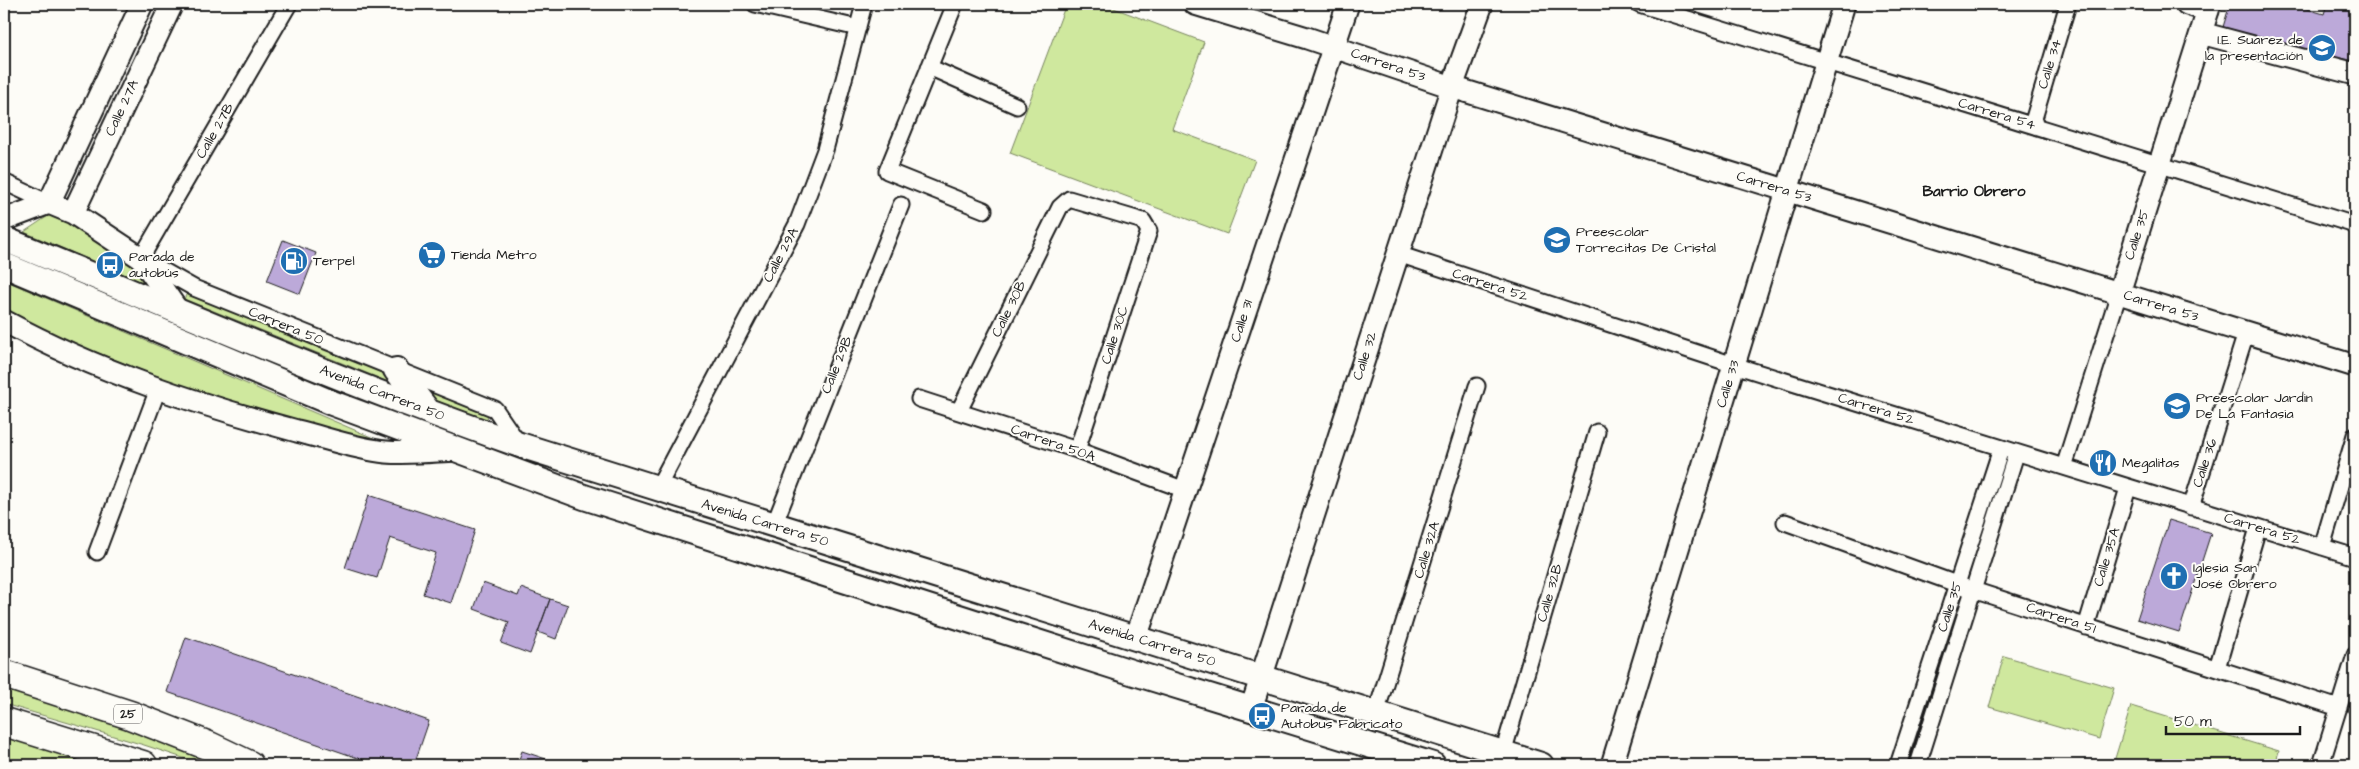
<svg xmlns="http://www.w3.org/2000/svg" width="2359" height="769" font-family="'Architects Daughter',sans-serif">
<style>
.green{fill:#cfe89e;stroke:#76825d}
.building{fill:#bca9d9;stroke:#1c1c1c}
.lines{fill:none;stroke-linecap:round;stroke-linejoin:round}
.street-casing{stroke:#1c1c1c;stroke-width:19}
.secondary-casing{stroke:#1c1c1c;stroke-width:25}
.primary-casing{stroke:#1c1c1c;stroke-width:28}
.highway-casing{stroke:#1c1c1c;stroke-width:31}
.street{stroke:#fdfcf7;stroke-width:15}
.secondary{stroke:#fdfcf7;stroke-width:21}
.primary{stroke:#fdfcf7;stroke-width:24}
.highway{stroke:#fdfcf7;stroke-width:28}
.labels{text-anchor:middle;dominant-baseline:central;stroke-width:4;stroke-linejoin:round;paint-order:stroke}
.shield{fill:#fdfcf7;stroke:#605f5e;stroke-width:1}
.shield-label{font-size:12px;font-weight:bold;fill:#1c1c1c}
.poi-label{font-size:14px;fill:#1c1c1c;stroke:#fdfcf7;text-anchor:start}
.street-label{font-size:14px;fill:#1c1c1c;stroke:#fdfcf7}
.neighbourhood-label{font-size:15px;font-weight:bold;fill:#1c1c1c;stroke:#fdfcf7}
</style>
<rect width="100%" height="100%" fill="#fdfcf7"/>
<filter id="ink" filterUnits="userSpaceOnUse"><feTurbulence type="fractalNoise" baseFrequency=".02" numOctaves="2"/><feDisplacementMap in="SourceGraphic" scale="10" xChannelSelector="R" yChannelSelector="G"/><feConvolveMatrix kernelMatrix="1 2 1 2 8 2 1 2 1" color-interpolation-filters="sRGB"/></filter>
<g filter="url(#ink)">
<!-- green -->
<path class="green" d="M1066,4H1103L1204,42L1172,129L1255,160L1227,234L1010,153Z
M51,214L72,224L134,262L149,285L24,232Z
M4,280L378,440L220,402L51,334L4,309Z
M187,293L393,377L391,383L184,299Z
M421,386L489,413L486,421L430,398Z
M2004,656L2114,688L2099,739L1989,707Z
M4,684L233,765H204L144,745L4,704Z
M2131,706L2279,751L2275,765H2113Z
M4,737L95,765H4Z"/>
<!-- building -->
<path class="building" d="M2230,4H2290L2324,14L2327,4H2355V68L2223,27Z
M283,240L316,253L300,294L267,281Z
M369,495L475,530L451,603L423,594L436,553L390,538L377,578L345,568Z
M2169,520L2211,533L2179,632L2137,619Z
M483,583L518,596L521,588L550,599L530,654L501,643L509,622L474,609Z
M550,599L568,605L556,639L538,632Z
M186,637L429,721L414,765H378L167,692Z
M522,751L564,765H517Z"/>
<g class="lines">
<defs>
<path id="street" d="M289,4L141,258L194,288L495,409L519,444
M755,4L858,28
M955,4L887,171L984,210
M1639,4L2355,225
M929,67L1017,106
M2032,125L2068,4
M4,182L49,203
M1398,254L1734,365L2355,557
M919,399L1077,450L1185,490
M959,411L1060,207L1069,199L1143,221L1149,231L1077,450
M2064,467L2119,293
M657,489L797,224L825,150L864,4
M2191,507L2246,333
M1785,522L1973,590L2339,708
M774,525L901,205
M2322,547L2355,435
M97,552L158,389
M2086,627L2128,488
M2217,668L2258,528
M1376,713L1477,386
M1503,753L1597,432
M1898,765L2001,449
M1918,765L2016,454
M2321,765L2355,655"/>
<path id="secondary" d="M1195,4L1307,38L1452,87L2355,366
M2187,4L2208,11
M2201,33L2355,74
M49,203L142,4
M73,213L172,4
M4,220L49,203L73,213L141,258L178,311
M2119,293L2210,4
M4,321C96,371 196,404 297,431C326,438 356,449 386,452C409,454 434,451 457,450
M1136,638L1348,4
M1251,709L1452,87L1482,4
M1612,765L1844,4"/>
<path id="primary" d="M4,239C175,309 345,384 520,445L1541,765
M4,265L332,403L584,497L1128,671L1433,765
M396,370L428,411"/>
<path id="highway" d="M4,674L130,715L209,746L249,765
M4,722L143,765"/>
</defs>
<!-- street casing -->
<use href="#street" class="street-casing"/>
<!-- secondary casing -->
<use href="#secondary" class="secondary-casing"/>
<!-- primary casing -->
<use href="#primary" class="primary-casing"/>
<!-- highway casing -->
<use href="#highway" class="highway-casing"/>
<!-- street -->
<use href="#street" class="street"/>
<!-- secondary -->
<use href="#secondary" class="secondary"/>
<!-- primary -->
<use href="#primary" class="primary"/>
<!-- highway -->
<use href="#highway" class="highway"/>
</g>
</g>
<!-- icons -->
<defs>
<symbol id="school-disc" viewBox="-11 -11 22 22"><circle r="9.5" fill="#1f6fb2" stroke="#fdfcf7"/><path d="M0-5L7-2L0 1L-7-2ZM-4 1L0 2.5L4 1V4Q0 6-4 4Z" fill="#fff"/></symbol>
<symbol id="supermarket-disc" viewBox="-11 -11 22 22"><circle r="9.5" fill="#1f6fb2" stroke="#fdfcf7"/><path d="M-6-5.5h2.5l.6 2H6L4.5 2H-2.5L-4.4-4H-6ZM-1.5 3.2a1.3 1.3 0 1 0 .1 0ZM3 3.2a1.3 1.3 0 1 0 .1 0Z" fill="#fff"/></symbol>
<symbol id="fuel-disc" viewBox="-11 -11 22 22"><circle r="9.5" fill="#1f6fb2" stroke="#fdfcf7"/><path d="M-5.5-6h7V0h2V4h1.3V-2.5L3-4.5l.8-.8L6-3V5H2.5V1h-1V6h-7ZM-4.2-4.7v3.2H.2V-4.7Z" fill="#fff"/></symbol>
<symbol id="bus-disc" viewBox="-11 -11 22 22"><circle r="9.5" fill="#1f6fb2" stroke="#fdfcf7"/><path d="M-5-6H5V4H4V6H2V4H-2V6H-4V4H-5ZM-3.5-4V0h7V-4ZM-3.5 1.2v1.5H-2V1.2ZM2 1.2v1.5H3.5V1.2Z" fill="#fff"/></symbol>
<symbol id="restaurant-disc" viewBox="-11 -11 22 22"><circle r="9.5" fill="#1f6fb2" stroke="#fdfcf7"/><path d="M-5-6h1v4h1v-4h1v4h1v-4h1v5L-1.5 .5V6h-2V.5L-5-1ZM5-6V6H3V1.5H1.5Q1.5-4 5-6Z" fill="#fff"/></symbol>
<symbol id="church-disc" viewBox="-11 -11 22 22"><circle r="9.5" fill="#1f6fb2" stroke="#fdfcf7"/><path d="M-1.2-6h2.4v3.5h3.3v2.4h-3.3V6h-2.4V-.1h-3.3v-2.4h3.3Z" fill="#fff"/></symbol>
</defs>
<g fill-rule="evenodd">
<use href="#school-disc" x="2306" y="32" width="32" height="32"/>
<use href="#school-disc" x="1541" y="224" width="32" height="32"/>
<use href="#supermarket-disc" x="416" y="239" width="32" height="32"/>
<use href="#fuel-disc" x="278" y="245" width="32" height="32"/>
<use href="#bus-disc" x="94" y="249" width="32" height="32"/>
<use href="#school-disc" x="2161" y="390" width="32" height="32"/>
<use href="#restaurant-disc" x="2087" y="447" width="32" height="32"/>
<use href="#church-disc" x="2158" y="560" width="32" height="32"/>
<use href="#bus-disc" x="1246" y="700" width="32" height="32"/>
</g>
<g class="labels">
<!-- shield labels -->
<rect class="shield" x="114" y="704.5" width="28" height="19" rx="4"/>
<g class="shield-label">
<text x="128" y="714">25</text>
</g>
<!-- poi labels -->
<g class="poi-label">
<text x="2303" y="40" text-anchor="end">I.E. Suarez de<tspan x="2303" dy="16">la presentación</tspan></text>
<text x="1576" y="232">Preescolar<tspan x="1576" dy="16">Torrecitas De Cristal</tspan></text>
<text x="451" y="255">Tienda Metro</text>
<text x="129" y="257">Parada de<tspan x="129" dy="16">autobús</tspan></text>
<text x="313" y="261">Terpel</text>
<text x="2196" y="398">Preescolar Jardin<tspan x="2196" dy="16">De La Fantasia</tspan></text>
<text x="2122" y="463">Megalitas</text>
<text x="2193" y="568">Iglesia San<tspan x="2193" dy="16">José Obrero</tspan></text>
<text x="1281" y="708">Parada de<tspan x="1281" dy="16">Autobus Fabricato</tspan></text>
</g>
<!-- street labels -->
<g class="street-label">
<text transform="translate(2050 64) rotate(-73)">Calle 34</text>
<text transform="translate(1388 65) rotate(19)">Carrera 53</text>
<text transform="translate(122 108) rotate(-65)">Calle 27A</text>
<text transform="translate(1997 114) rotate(17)">Carrera 54</text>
<text transform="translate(215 131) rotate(-60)">Calle 27B</text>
<text transform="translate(1774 187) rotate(17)">Carrera 53</text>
<text transform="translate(2137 235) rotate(-72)">Calle 35</text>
<text transform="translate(781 255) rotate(-62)">Calle 29A</text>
<text transform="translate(1490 285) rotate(18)">Carrera 52</text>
<text transform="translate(2161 306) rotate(17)">Carrera 53</text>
<text transform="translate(1009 309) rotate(-64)">Calle 30B</text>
<text transform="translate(1242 321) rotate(-72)">Calle 31</text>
<text transform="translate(286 326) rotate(22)">Carrera 50</text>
<text transform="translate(1115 335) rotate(-72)">Calle 30C</text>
<text transform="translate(1365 356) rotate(-72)">Calle 32</text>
<text transform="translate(837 365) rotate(-68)">Calle 29B</text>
<text transform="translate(1728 384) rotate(-73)">Calle 33</text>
<text transform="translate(382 393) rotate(21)">Avenida Carrera 50</text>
<text transform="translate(1876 409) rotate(17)">Carrera 52</text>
<text transform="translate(1053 443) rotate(19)">Carrera 50A</text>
<text transform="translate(2205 463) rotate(-72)">Calle 36</text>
<text transform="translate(765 523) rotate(17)">Avenida Carrera 50</text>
<text transform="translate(2262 529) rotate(17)">Carrera 52</text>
<text transform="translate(1427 550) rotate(-73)">Calle 32A</text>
<text transform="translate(2107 557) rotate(-73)">Calle 35A</text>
<text transform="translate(1550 593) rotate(-74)">Calle 32B</text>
<text transform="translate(1950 607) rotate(-72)">Calle 35</text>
<text transform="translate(2061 618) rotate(18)">Carrera 51</text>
<text transform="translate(1152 643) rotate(17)">Avenida Carrera 50</text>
</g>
<!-- neighbourhood labels -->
<g class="neighbourhood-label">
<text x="1974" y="191">Barrio Obrero</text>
</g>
</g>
<!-- margin -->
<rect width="2359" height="769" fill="none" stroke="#fdfcf7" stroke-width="20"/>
<rect x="10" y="10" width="2339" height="749" fill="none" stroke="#1c1c1c" stroke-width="2" filter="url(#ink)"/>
<!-- scale -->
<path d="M2166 726v8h134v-8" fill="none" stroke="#1c1c1c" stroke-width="2.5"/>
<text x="2174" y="726" font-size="15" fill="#1c1c1c" stroke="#fdfcf7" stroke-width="4" paint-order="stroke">50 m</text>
</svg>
